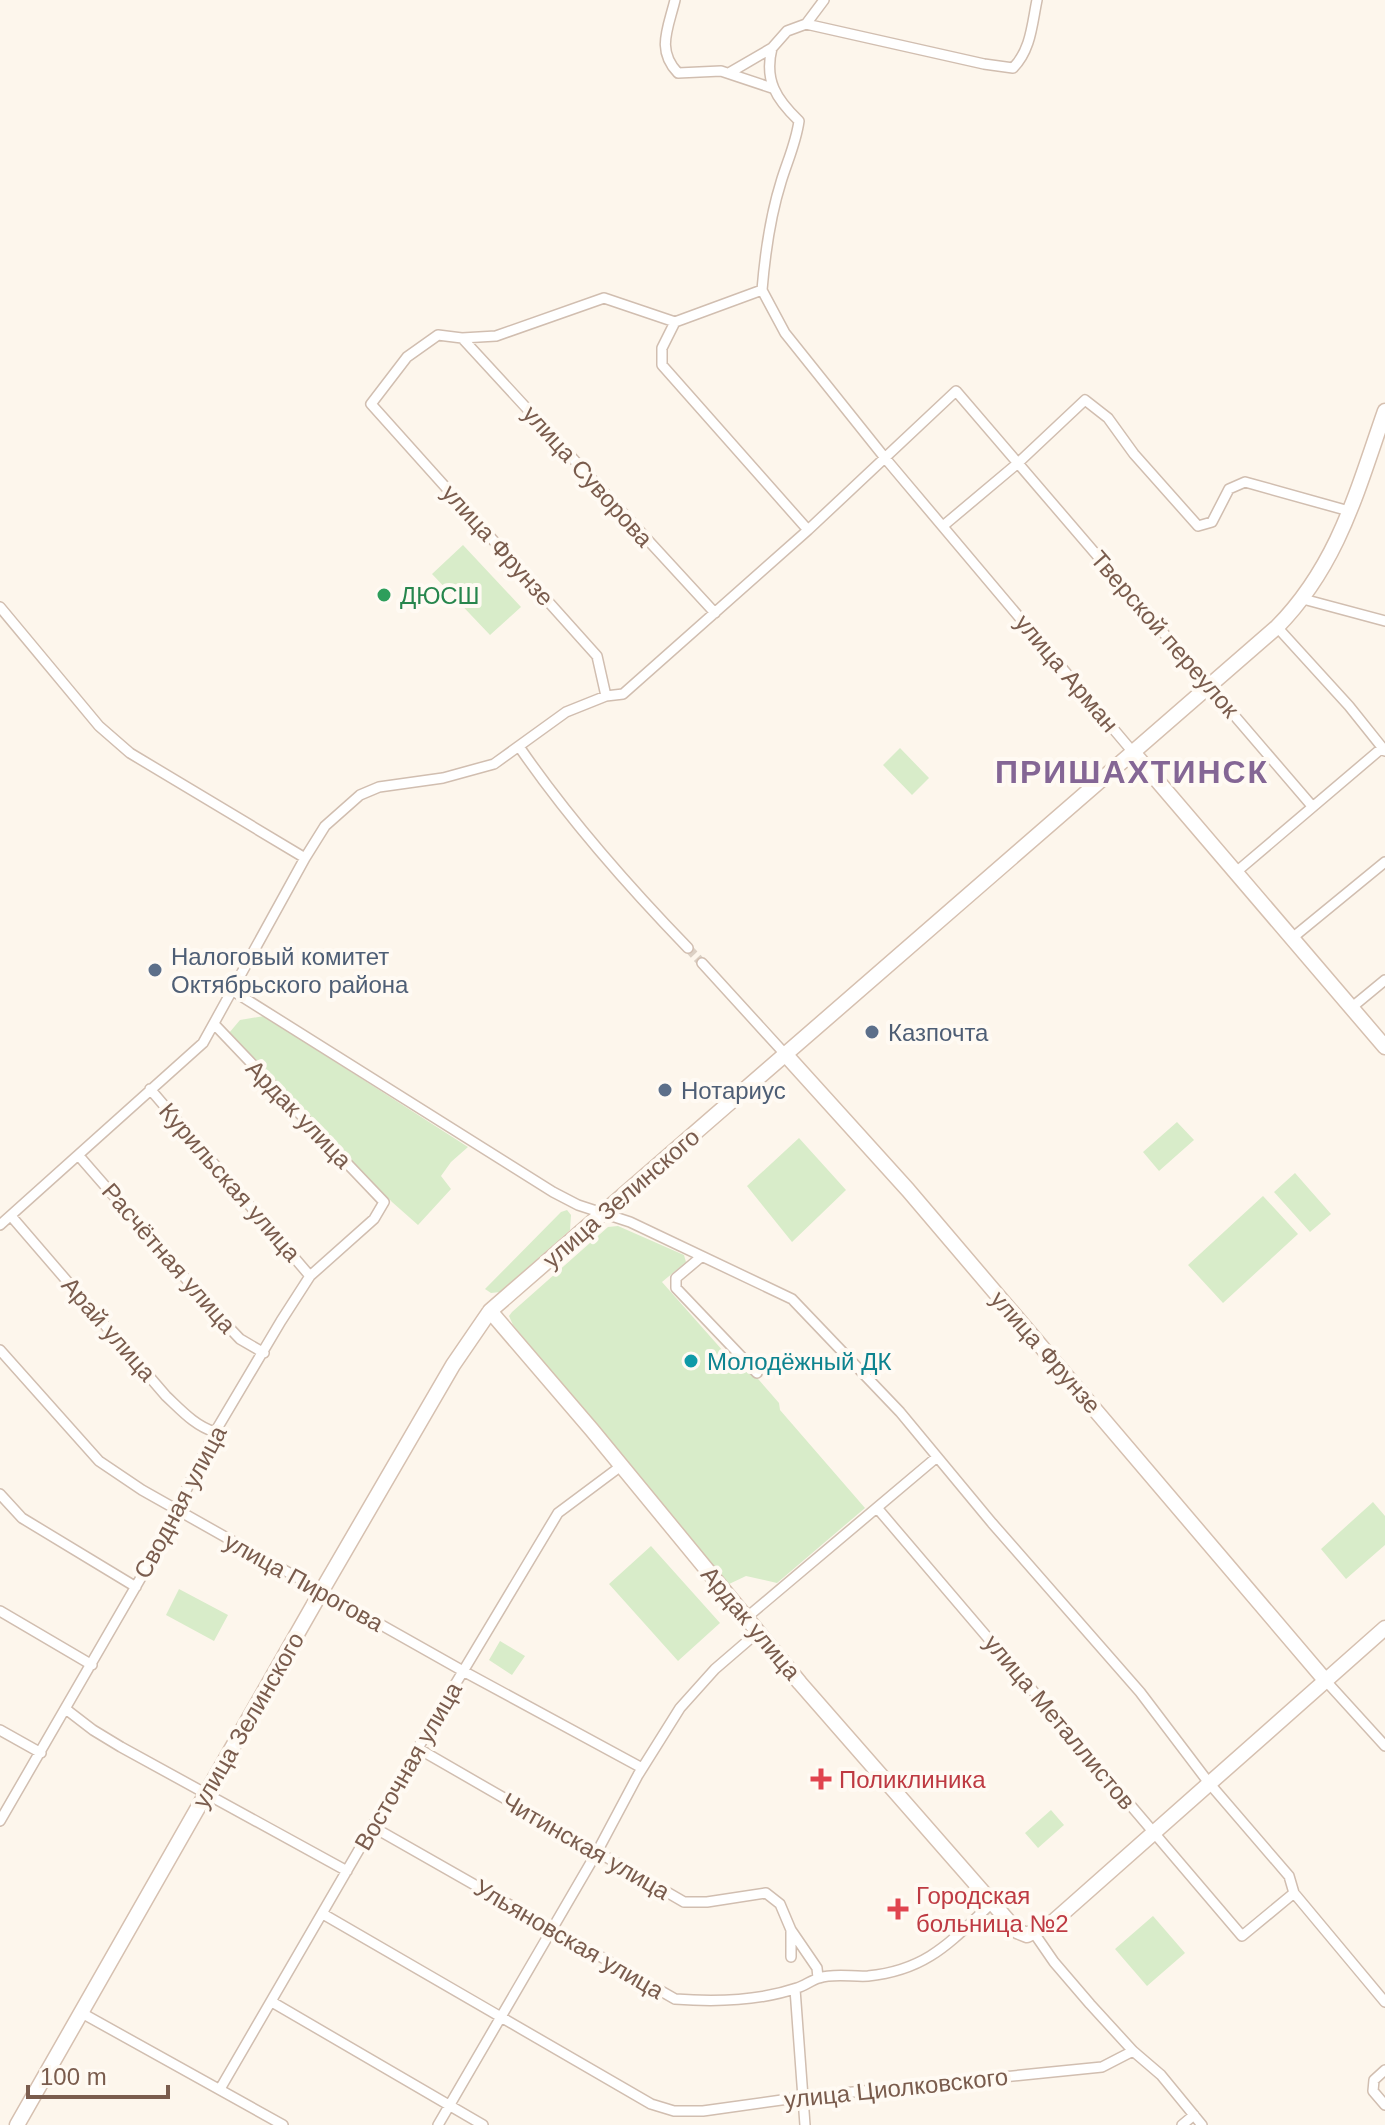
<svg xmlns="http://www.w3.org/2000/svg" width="1385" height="2125" font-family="Arial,sans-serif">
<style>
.green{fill:#d8ecc9}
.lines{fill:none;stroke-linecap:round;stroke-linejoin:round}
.street-tunnel{stroke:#dcd0c4;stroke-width:9;stroke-dasharray:9 4.5;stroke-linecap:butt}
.street-casing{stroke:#d1beb0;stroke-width:12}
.secondary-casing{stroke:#d6c0b0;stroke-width:17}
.street{stroke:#fff;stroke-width:9}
.secondary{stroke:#fff;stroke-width:14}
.leisure-dot{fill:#2e9e5b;stroke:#fffaf3;stroke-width:3}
.service-dot{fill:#5c6f8a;stroke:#fffaf3;stroke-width:3}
.culture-dot{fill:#0f9aa8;stroke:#fffaf3;stroke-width:3}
.health-dot{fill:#e0444e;stroke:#fffaf3;stroke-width:3}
.labels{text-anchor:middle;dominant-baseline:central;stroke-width:8;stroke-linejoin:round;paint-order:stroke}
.street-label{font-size:24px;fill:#7a5c4d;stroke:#fffaf3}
.leisure-label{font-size:24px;fill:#27864d;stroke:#fffaf3;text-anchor:start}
.service-label{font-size:24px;fill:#4e5e75;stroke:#fffaf3;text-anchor:start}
.culture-label{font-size:24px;fill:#0d838f;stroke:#fffaf3;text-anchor:start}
.health-label{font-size:24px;fill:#be3a42;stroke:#fffaf3;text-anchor:start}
.district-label{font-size:32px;font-weight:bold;letter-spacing:2px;fill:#846695;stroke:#fffaf3}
</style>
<rect width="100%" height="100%" fill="#fdf6ec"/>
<!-- green -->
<path class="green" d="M463,545L521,607L490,635L432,574Z
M900,748L929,778L912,795L883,765Z
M264,1016L468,1147L451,1162L441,1176L451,1189L418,1225L392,1202L229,1033L240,1020Z
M1177,1122L1194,1140L1159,1171L1143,1152Z
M799,1138L846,1190L792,1242L747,1186Z
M1295,1173L1331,1214L1310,1232L1274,1192Z
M1263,1196L1298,1234L1223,1303L1188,1265Z
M567,1210L571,1215L570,1230L500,1292L491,1293L485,1289L561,1212Z
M618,1226L684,1255L686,1262L662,1282L739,1369L745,1364L779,1403L780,1410L865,1508L777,1583L746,1576L727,1585L513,1325L509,1316L512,1312L608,1227Z
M1373,1502L1385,1516V1545L1346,1579L1321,1549Z
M651,1546L720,1623L678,1661L609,1584Z
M179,1589L228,1615L214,1641L166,1615Z
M500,1641L525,1656L512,1675L489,1660Z
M1051,1810L1064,1825L1038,1848L1025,1833Z
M1153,1916L1185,1953L1147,1986L1115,1949Z"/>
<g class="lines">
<!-- street-tunnel -->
<path class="street-tunnel" d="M688,948L702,963"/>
<defs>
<path id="street" d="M675,0C668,29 656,50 678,73L721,71L772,88
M806,24L984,64L1013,68C1031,50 1032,24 1037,0
M729,73L772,48L787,31L806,24L824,0
M762,290L785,333L885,458L1132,751
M762,290C765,254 770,217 781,182C787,162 796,143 799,121C776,99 764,80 772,48
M675,322L662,348V365L808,530
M462,338L715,613
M943,526L1018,463L1085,400L1108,418L1134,454L1198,526L1212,522L1229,489L1245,482L1349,511
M1303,599L1385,621
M0,607L99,726L130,753L305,858L203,1043L0,1225
M1277,627L1349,706L1385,751
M606,696L597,656L371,404L407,357L438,335L462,338L496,336L604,298L675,322L762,290
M520,748C569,819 628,886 688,948
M305,858L325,826L360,795L379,787L443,778L494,764L566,712L606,696L623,694L808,530L956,391L1312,806
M1235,873L1382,748
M1291,939L1385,862
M702,963L785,1054
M233,991L553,1192L578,1205L630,1222L792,1299L900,1412L992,1523L1140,1692L1209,1783L1289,1876L1294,1893L1385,2002
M1351,1008L1385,980
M150,1089L310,1276
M79,1156L221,1319L240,1339L264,1353
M11,1216L166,1396C181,1410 195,1426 215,1432
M701,1257L676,1278V1288L757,1373
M0,1350L99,1461L142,1490L463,1671L642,1768
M0,1494L22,1518L136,1587
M878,1509L1242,1936L1294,1893
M0,1611L92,1665
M746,1618L937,1457
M1325,1680L1385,1746
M67,1710L93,1730L121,1747L347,1871
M0,1730L41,1753
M419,1749L684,1902H707L766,1893L780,1904L791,1930L817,1968L818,1978
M0,1821L154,1555L215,1432L281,1321L310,1276L374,1219L384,1202L215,1025
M373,1827L675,1999C714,2002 759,2001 797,1988C804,1986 812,1980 819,1978C833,1973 853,1977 868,1976C928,1970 951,1941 992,1903
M323,1914L651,2104L674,2111H703L803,2097L1102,2067L1133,2051
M791,1930V1957
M1034,1933L1054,1962L1090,2004L1133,2051L1161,2075L1202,2125
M795,1989L805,2125
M272,2002L483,2125
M80,2012L283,2125
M1385,2070L1374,2080L1373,2091L1385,2105
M220,2089L450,1693L558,1513L621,1466
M438,2125L597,1852L638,1775L680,1708L715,1669L758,1632
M1182,2125L1194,2115"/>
<path id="secondary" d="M1132,751L1385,1047
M785,1054L908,1190L1325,1680
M490,1311L592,1430L800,1683L1017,1931L1027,1935L1054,1921L1385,1628
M17,2125L321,1592L453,1365L490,1311L1277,627C1338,565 1357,491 1385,411"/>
</defs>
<!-- street casing -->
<use href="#street" class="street-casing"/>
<!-- secondary casing -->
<use href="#secondary" class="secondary-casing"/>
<!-- street -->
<use href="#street" class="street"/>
<!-- secondary -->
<use href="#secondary" class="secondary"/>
</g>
<!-- markers -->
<circle class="leisure-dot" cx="384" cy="595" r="8"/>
<g class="service-dot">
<circle cx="155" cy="970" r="8"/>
<circle cx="872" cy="1032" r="8"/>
<circle cx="665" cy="1090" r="8"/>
</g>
<circle class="culture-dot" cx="691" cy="1361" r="8"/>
<g class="health-dot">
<path d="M817 1767h8v8h8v8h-8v8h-8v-8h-8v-8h8z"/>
<path d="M894 1897h8v8h8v8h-8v8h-8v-8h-8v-8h8z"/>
</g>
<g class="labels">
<!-- street labels -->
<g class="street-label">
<text transform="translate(588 476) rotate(48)">улица Суворова</text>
<text transform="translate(498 545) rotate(48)">улица Фрунзе</text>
<text transform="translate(1165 634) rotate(49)">Тверской переулок</text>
<text transform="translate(1067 673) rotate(50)">улица Арман</text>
<text transform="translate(299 1114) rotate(46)">Ардак улица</text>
<text transform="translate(230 1182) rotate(49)">Курильская улица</text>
<text transform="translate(621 1198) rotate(-41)">улица Зелинского</text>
<text transform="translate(169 1258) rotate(49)">Расчётная улица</text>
<text transform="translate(109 1329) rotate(49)">Арай улица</text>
<text transform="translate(1046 1352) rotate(49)">улица Фрунзе</text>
<text transform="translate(180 1502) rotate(-62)">Сводная улица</text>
<text transform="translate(304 1582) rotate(29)">улица Пирогова</text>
<text transform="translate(751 1623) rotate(50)">Ардак улица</text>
<text transform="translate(248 1720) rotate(-60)">улица Зелинского</text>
<text transform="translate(1060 1722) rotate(50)">улица Металлистов</text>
<text transform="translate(408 1766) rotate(-60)">Восточная улица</text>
<text transform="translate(586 1846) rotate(30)">Читинская улица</text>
<text transform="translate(569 1939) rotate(30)">Ульяновская улица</text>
<text transform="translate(896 2088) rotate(-6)">улица Циолковского</text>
</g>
<!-- leisure labels -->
<g class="leisure-label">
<text x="400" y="595">ДЮСШ</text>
</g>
<!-- service labels -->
<g class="service-label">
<text x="171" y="956">Налоговый комитет<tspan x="171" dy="28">Октябрьского района</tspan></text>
<text x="888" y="1032">Казпочта</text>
<text x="681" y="1090">Нотариус</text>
</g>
<!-- culture labels -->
<g class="culture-label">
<text x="707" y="1361">Молодёжный ДК</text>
</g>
<!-- health labels -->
<g class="health-label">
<text x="839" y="1779">Поликлиника</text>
<text x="916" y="1895">Городская<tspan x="916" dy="28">больница №2</tspan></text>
</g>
<!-- district labels -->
<g class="district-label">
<text x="1132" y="772">ПРИШАХТИНСК</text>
</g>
</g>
<!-- scale -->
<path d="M28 2085v12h140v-12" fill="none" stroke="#7a5c4d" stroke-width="4"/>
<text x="40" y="2085" font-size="24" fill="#7a5c4d" stroke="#fffaf3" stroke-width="6" paint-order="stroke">100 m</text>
</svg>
